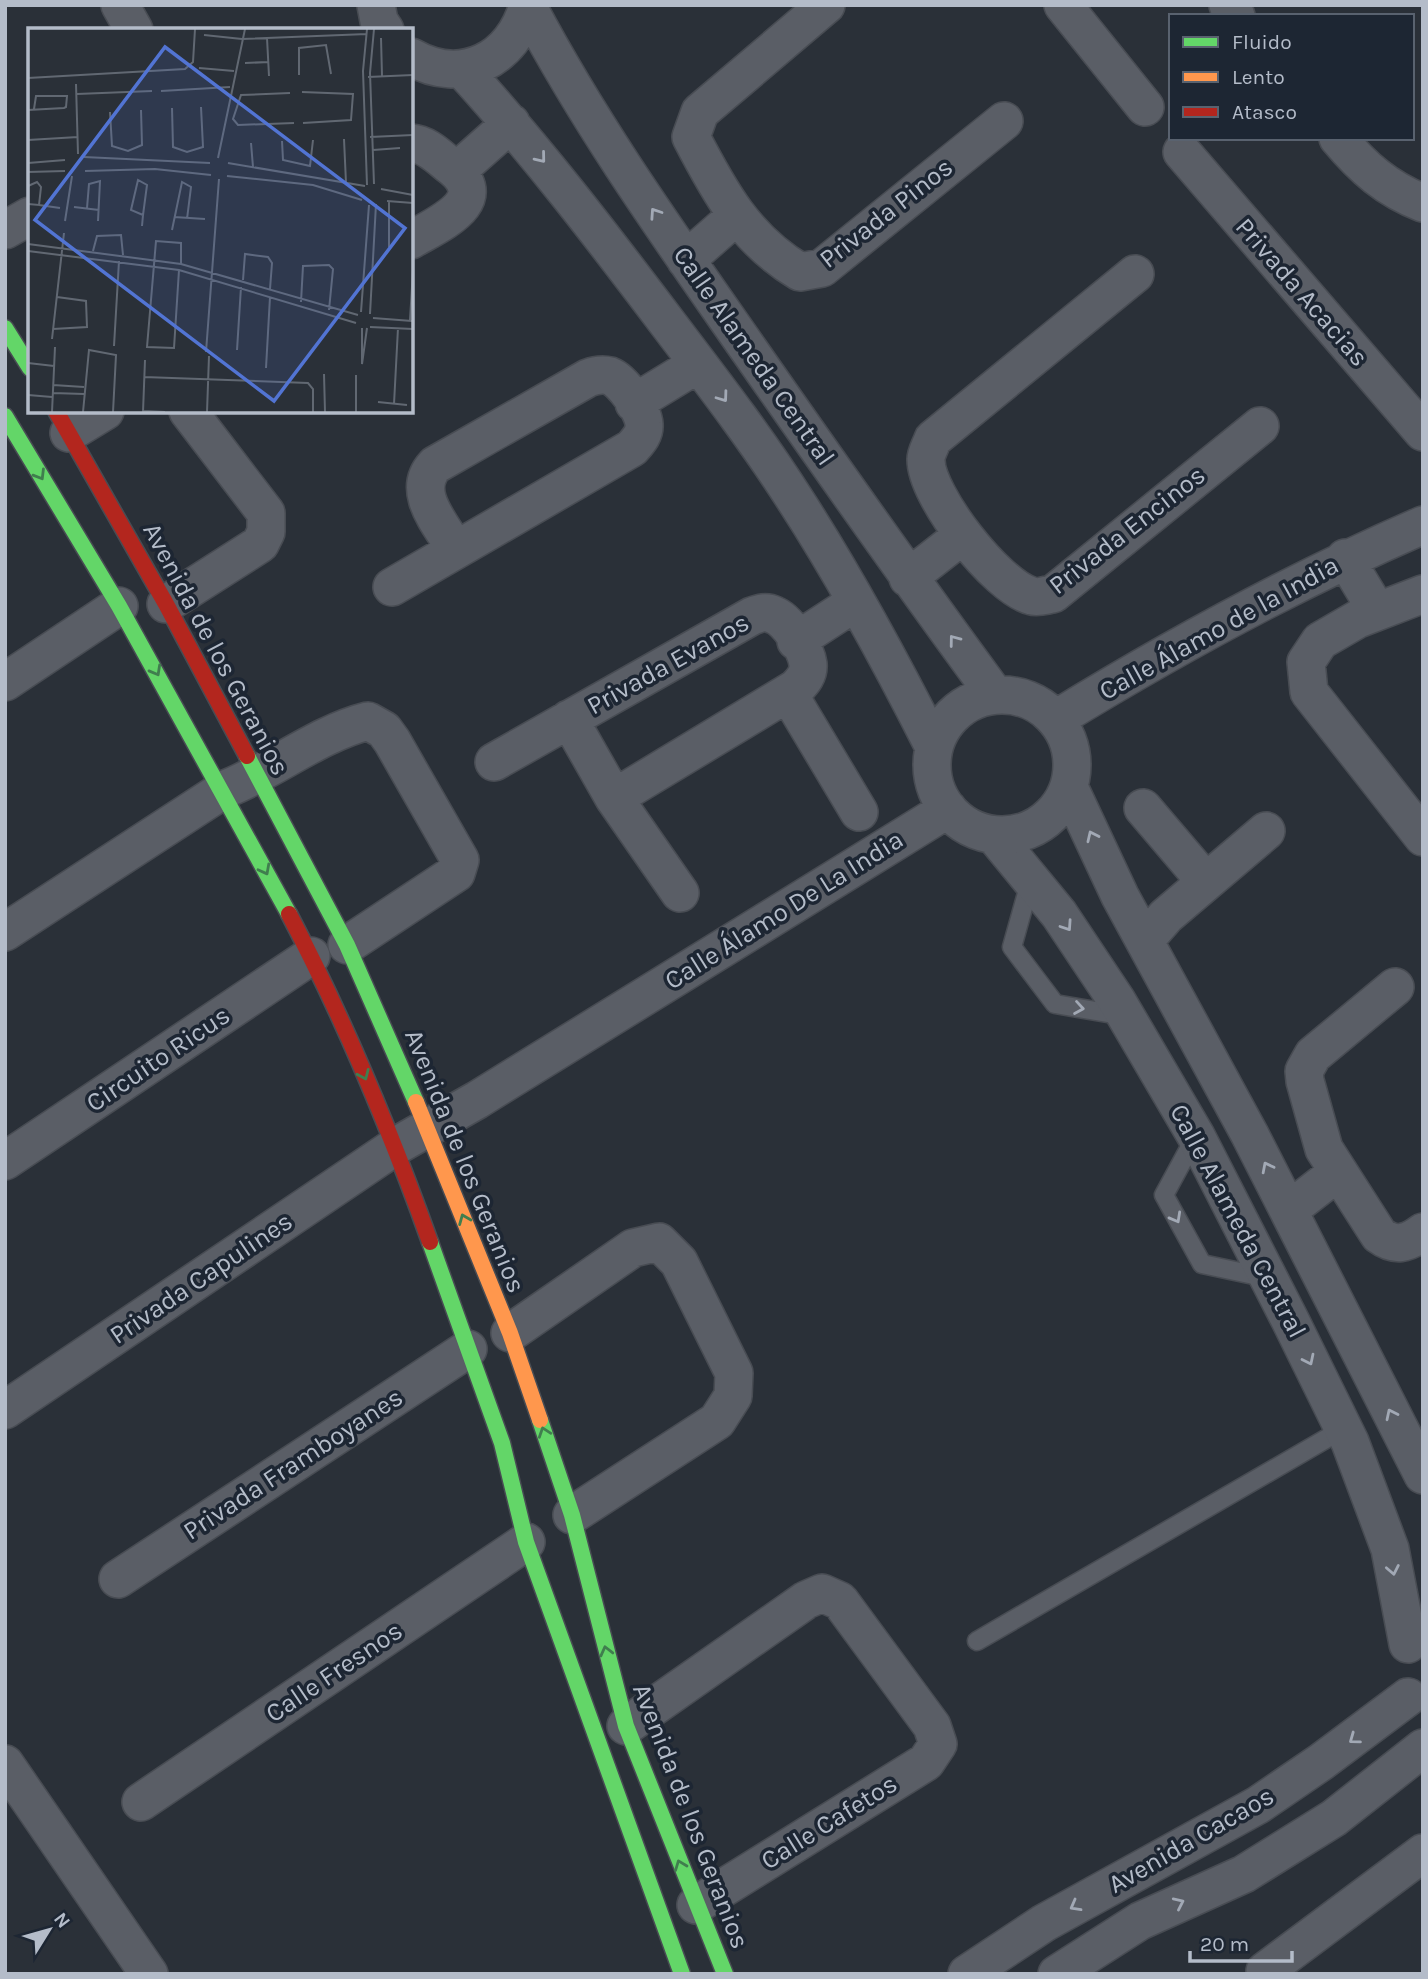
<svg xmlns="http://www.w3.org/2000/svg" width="1428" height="1979" font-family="Karla,sans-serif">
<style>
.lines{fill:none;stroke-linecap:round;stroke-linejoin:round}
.lane-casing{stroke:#484c53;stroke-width:21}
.street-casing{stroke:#484c53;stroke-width:40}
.fast-casing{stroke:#484c53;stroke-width:19}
.slow-casing{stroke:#484c53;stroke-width:19}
.jam-casing{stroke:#484c53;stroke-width:19}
.lane{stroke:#5a5e66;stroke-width:18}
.street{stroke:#5a5e66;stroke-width:37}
.fast{stroke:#63d668;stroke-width:16}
.slow{stroke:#ff974d;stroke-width:16}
.jam{stroke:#b3261e;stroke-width:16}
.oneway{stroke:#a2a9b5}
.oneway2{stroke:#407e4e}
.labels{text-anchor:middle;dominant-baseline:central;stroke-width:7;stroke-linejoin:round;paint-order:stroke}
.street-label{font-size:26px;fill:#b4bcc9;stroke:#1d2633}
.inset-road{fill:none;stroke:#616872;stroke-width:2}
.view{fill:#5274d3;fill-opacity:0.15;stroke:#5274d3;stroke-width:3.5}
.inset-edge{fill:none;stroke:#b4bcc9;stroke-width:3.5}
</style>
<rect width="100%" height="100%" fill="#2a3038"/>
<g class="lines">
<defs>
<path id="lane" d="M1031,879L1012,947L1055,1004L1125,1016
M1196,1136L1164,1195L1202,1264L1268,1278
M977,1641L1343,1429"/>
<path id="street" d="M120,5L134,30
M376,5L379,21L385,30
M826,5L700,112L691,137C720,193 745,239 800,272L822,268L1004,121
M1063,5L1145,107
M1228,5L1236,16
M528,7C592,128 671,238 749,350C830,466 911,581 995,695
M411,57C462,86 513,60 528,5
M463,70C536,150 601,235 666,321C710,379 755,437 794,498C846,578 891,662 934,747
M1338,138C1363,168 1387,189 1423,203
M411,143C426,144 438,156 449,165C496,200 440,223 411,240
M1182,152L1423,432
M457,171L511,123
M5,230L30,216
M686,260L735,217
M1135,274L933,439C931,445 926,453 926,459C925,495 997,587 1032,596C1038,598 1046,595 1053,594L1260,426
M634,403L698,364
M69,433L105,411
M1345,558L1377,611
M908,578L963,535
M392,587L632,448C638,441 645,434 644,424C643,410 623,381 610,376C602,374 596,375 588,378L435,465C410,492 441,524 456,550
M1423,594L1358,619L1320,641L1306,662L1309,692L1423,837
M166,604L260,544L266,532V513L188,411
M796,641L856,602
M5,682L119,606
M788,693L859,812
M932 765a70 70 0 1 1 140 0a70 70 0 1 1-140 0Z
M569,719L614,798L680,893
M1056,719C1175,646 1294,581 1423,525
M494,762L752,616C760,613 766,611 774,615C788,620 806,649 808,664C809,674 803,681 796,688L614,798
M1069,787L1120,896L1250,1135L1423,1475
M1143,808L1206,882
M994,835L1059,914L1117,1001L1196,1136L1291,1322L1350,1442L1390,1549L1408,1644
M5,932L223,790C273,771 317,734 368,721L384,730L392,741L460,860L456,873L347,945
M1145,940L1166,916L1266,831
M1395,987L1313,1055L1304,1071L1305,1081L1324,1149L1379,1235C1395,1247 1407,1244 1423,1232
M5,1161L311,956
M1289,1210L1338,1172
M510,1333L633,1248L659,1242L679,1262L734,1373L733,1396L717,1421L572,1515
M5,1410L396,1146L477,1100L948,809
M118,1579L468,1349
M626,1726L806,1600L822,1593L840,1601L932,1726L938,1744L926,1762L696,1905
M5,1764L149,1974
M141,1802L526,1542
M1265,1971L1423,1853
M967,1974L1044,1923L1258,1805L1321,1762L1408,1697
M1057,1974L1140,1921L1244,1874L1334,1818L1423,1748"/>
<path id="fast" d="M5,328L30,368
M5,416L119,606L289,914
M247,756L347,945L416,1102
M430,1242L502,1443L526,1542L682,1974
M540,1420L572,1515L626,1726L725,1974"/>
<path id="slow" d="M416,1102L510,1333L540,1420"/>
<path id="jam" d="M56,411L166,604L247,756
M289,914C344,1019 390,1130 430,1242"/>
</defs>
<!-- lane casing -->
<use href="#lane" class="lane-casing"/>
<!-- street casing -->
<use href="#street" class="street-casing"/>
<!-- fast casing -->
<use href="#fast" class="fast-casing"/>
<!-- slow casing -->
<use href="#slow" class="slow-casing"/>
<!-- jam casing -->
<use href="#jam" class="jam-casing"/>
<!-- lane -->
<use href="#lane" class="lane"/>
<!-- street -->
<use href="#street" class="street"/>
<!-- fast -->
<use href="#fast" class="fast"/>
<!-- slow -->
<use href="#slow" class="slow"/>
<!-- jam -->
<use href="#jam" class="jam"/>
</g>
<!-- one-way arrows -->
<defs><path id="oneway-chevron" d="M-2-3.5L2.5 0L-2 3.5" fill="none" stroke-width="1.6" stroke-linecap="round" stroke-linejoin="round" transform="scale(1.75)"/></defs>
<g class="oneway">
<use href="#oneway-chevron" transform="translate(541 158) rotate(51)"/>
<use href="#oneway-chevron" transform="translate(655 213) rotate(-124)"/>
<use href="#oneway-chevron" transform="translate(723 397) rotate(54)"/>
<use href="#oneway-chevron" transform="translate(954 640) rotate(-127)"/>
<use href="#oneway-chevron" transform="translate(1092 836) rotate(-115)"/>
<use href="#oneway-chevron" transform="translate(1067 926) rotate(56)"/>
<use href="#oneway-chevron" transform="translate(1079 1008) rotate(9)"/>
<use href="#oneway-chevron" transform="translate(1267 1167) rotate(-117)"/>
<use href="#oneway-chevron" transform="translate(1176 1218) rotate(61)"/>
<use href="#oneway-chevron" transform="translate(1309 1360) rotate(64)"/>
<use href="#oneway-chevron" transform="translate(1391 1414) rotate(-116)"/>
<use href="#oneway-chevron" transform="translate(1393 1570) rotate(79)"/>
<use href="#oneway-chevron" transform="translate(1354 1739) rotate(144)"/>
<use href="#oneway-chevron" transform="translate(1179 1903) rotate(-25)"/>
<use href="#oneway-chevron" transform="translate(1075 1906) rotate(151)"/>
</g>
<g class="oneway2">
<use href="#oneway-chevron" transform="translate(40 475) rotate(59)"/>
<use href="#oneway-chevron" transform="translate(156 671) rotate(61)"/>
<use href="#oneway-chevron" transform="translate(265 870) rotate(62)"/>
<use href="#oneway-chevron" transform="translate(364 1075) rotate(66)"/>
<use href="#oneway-chevron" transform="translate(464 1219) rotate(-112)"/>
<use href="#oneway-chevron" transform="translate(544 1432) rotate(-109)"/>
<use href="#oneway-chevron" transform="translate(606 1651) rotate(-104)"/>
<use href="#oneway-chevron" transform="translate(680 1865) rotate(-111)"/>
</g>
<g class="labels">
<!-- street labels -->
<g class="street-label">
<text transform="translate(886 213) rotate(-38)">Privada Pinos</text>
<text transform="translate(1302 292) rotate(49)">Privada Acacias</text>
<text transform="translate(754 356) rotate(55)">Calle Alameda Central</text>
<text transform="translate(1127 530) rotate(-38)">Privada Encinos</text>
<text transform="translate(1219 628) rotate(-29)">Calle Álamo de la India</text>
<text transform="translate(216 649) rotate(62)">Avenida de los Geranios</text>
<text transform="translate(668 664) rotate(-29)">Privada Evanos</text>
<text transform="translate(784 910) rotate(-32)">Calle Álamo De La India</text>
<text transform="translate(158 1059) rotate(-34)">Circuito Ricus</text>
<text transform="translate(465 1161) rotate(68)">Avenida de los Geranios</text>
<text transform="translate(1238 1221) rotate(62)">Calle Alameda Central</text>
<text transform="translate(201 1278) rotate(-34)">Privada Capulines</text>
<text transform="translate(293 1464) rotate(-33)">Privada Framboyanes</text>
<text transform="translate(334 1672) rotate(-34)">Calle Fresnos</text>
<text transform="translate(691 1816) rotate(69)">Avenida de los Geranios</text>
<text transform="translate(829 1822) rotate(-32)">Calle Cafetos</text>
<text transform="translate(1191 1840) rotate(-30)">Avenida Cacaos</text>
</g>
</g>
<!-- overview -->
<g transform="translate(28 28)">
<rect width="385" height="385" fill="#2a3038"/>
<path class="inset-road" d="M346,1L342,45L346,156M176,7L214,11L339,6M239,10L241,48M353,10L354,48M217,35L241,34M171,40L206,43M271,47V20L298,17L303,46M340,49L385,47M0,50L157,41L165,34L167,1M48,56L50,126M133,63L202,59M274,64L325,66L323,92L275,95M262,65L213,67L205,91L210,97L266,95M49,66L124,63M144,80L145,119L159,124L175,119L173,79M0,82L36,80L38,79L39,68H8L6,81M82,84L84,118L100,123L114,117L113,82M342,109L385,107M316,111L318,155M0,112L50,109M254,113L255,132L282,138L285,112M223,115L225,139M345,122L372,120M56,129L182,135M190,130L217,1M0,135L37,132M200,135L337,158M57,143L127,141L183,147M0,144L37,143M199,148L285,157L334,172M339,157L335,43L339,1M0,158L9,154L13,159L11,177L0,176M353,161L385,167M359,173L385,175M11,177L32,180M46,179L71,182M59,180L61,156L72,153L70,193M146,189L177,191M37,193L44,148M114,198L115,187L119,157L110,152L103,182L115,187M144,202L154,154L163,159L159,191M0,216L153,236L330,287M361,219V173M0,223L151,242L328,295M65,223L69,208L93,207L95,227M151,242L146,320L119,319L128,213L153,215V236M215,252L217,226L240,229L244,235L242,261M273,274L275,238L301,237L305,241L301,282M333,284L341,177M342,286L348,176M345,290L384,293M382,292L385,242M342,299L385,301M334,300V336L339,300M25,301L59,299L58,273L29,269M24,311L36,205M86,318L91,233M209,322L213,259M178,324L191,151M0,335L26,338M238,340L242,269M296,346L297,384M116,349L280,355L285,361V384M25,357L56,359M25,365L56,366M0,367L24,369M350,374L379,377M366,376L370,300M115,383L137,384M24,384L27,319M55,384L61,322L88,327L85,384M115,384L117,332M179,384L181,328M328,384V347"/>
<path class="view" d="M137,19L377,200L246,373L7,192Z"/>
<rect width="385" height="385" class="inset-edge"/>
</g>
<!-- border -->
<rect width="1428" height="1979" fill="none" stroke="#b4bcc9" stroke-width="14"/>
<!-- legend -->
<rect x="1169" y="14" width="245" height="126" fill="#1d2633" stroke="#59626f" stroke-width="2"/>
<rect x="1183" y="37" width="35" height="10" fill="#63d668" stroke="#59626f" stroke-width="2"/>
<text x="1232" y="49" font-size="21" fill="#b4bcc9">Fluido</text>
<rect x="1183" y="72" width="35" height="10" fill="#ff974d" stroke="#59626f" stroke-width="2"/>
<text x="1232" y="84" font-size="21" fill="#b4bcc9">Lento</text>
<rect x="1183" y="107" width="35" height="10" fill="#b3261e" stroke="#59626f" stroke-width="2"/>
<text x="1232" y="119" font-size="21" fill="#b4bcc9">Atasco</text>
<!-- north arrow -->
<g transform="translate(49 1930) rotate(53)" stroke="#1d2633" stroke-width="5" paint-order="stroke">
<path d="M0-5L12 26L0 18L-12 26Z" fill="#b4bcc9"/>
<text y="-10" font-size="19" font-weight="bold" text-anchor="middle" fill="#b4bcc9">N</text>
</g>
<!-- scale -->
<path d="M1190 1951v10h102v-10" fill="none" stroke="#b4bcc9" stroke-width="3.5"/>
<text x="1200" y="1951" font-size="21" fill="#b4bcc9" stroke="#1d2633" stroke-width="5" paint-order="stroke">20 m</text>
</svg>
